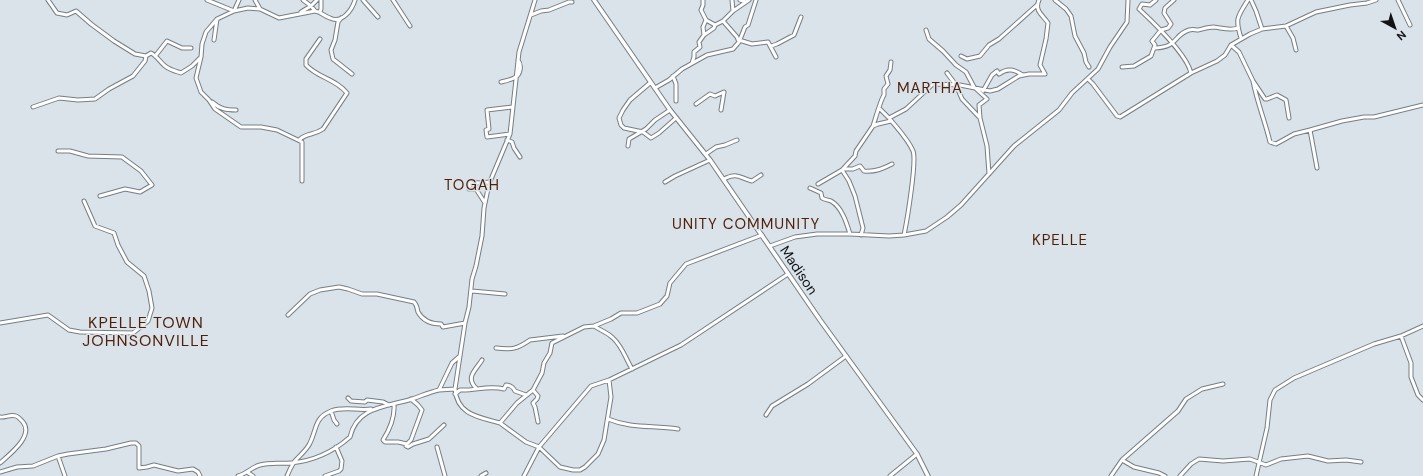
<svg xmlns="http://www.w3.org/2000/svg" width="1423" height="476" font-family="'DM Sans',sans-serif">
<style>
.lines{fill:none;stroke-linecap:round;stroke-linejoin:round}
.minor-casing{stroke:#767e85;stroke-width:5}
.tertiary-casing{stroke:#767e85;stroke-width:5.5}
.minor{stroke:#fff;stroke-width:3}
.tertiary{stroke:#fff;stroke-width:3.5}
.labels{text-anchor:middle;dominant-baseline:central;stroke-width:3;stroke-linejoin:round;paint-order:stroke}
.street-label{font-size:14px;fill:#111316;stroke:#dae2ea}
.neighbourhood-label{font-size:15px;letter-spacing:1px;fill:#4f1f07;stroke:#dae2ea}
.quarter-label{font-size:16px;letter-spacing:1px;fill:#4f1f07;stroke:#dae2ea}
</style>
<rect width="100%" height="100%" fill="#dae2ea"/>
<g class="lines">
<defs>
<path id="minor" d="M48,0L57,13L67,15L76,11L91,24L114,41L135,54L146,56
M207,0L234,11L239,0
M255,0L260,9
M303,0L311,6L315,11
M363,0L378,17
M393,0L410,26
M535,0L519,52L510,134L489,184L484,208L482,236L476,266L472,279L469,307L465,323L455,389C457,415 479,417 500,423L517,403L533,390L542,373L544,363L550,353L552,343L584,327L594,326C600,330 608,333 613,338C622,346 626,359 632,369
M703,0V5L701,10L706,20L715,25L723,21
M732,0L733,11
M740,0L746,2
M1039,0C1034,11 1043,15 1048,23L1046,39L1040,65L1045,74
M1055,0L1066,9L1071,16L1075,36L1084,53L1086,62L1089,67
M1156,0L1150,5L1142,4L1139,9C1153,22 1187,55 1191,73
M1251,0L1256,11L1262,29
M1398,0L1410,25
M301,12L311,6L317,0
M320,12L321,9V0
M531,15L541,11L549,10L569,2H572
M341,18L338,22L335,40L331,50L333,59L352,74
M1286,26L1293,38L1296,50
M926,30L929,39L943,51L956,65L966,72L974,87L987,99L979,105L980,118L987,146L989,174
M704,35L714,28L715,25
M1241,38C1235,19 1237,17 1248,0
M214,40L217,19
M739,40L752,44L768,42L776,57
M739,42L745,27L748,25L756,0
M1231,45L1239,52L1253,81L1265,99H1267L1277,95L1286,100L1289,118
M771,46L777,44L794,35L801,17
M1155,48C1179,47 1173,35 1189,30C1193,29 1195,30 1198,30C1203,29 1208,27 1214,27C1222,28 1230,31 1238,28
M156,55L167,41L182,48H191
M961,56L967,59L980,56L989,45L999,39L1037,5
M692,63L694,57V52L700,47L699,42L704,35L703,27L706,20
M1122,67L1134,66L1151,56L1155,45L1152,41L1161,30L1168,28L1171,24L1164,13L1165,8L1174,0
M947,73L956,85L962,99L980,118
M673,76L676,84V101
M1088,79L1093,84L1117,116L1120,117L1191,73L1217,61L1225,55L1231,45L1250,34L1262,29L1286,26L1316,12L1350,5L1367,3L1376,0
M1253,81C1257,102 1265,121 1270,142L1276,144L1294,134L1310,130L1317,168
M501,82C505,81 510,80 514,78C521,75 522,65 518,60
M650,83L630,100L623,110L619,118L621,125L624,128L643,132L651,138L659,133L676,118
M655,88L669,80L682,69L707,55L733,49L739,42L737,37L723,21L733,11L749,0
M983,91L992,75L997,71L999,74C1008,67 1015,70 1023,75
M212,102C220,109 226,110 236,110
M696,104L710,94L715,96L724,92
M33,107L59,98L78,100L95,99L109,89L133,76L145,61L146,56L151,53C157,56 160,62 165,66C170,70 175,71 181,73L192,66L201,57
M880,109L889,118
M721,110L724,92
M873,126C875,120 881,99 884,95V89L888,84L886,76L890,70L891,62
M1310,130L1342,121L1364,117H1374L1423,105
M510,134L487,137L486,130L489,129L487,110L512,107
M299,140C307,132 313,136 323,129L347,93C336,79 318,78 306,65V59L320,39
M507,140L512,142L514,148L520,157
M628,146L629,139L646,129L655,120L670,110
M58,151H70L88,156L122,157L141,171L152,185L140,192L125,189L100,196
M706,154L716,147L725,145L737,140
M844,169H853L860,166L864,171C875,172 882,169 892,164
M842,170L855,156L856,151L873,126L878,124L891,121
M724,179C737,172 740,178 752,181L761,175
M302,181V142L277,130L261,127H241L215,109L209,100L201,92L196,78L201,57L202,44L206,32L217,19L234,11L248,8L260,9L279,18L315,11C321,12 324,16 330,18C342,24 352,10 355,0
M665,182L675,176L710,160
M818,184L842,170L849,181L855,196L863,228L861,235
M810,188L821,193L822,198C825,200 829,200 831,201C842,207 847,224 850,234
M485,203L476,189H469L471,181L478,183L490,182
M904,235C907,221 917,161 913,151C908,139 897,128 889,118L906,109L933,84L960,85L990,91L998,89L1019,76L1029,74H1045
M770,246L795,237L817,234H850L889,236L904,235L926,231L947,217L961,205L1014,146L1059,110L1072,93L1098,69L1110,47L1127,22L1128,0
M472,291L505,294
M288,315L310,294L320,290L339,287L348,289L362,294H377L414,302C417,305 417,308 418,312C423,321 431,324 441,324L443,327L465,323
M0,323L48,315L69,330L80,332L133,333L148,321L152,308L149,291L144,276L127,262L118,245L114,233L95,226L84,201
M594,326L611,319L621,313H637L660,304L667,296L670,283L686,264L762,235
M1401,336L1411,363V377L1418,395L1423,400
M496,348C512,350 517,349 530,340L563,336
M476,388C465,377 476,370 482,360
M455,389L439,390L452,363L460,356
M533,390L538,396L537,399L533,403L535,407L538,422
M455,394L460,390C475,391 488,385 504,389L506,385C511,385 513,387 515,391L526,395
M348,398L351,401L365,402L367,400L383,402L389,405
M394,404C395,417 390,429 383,440L385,442H398L407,444L411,440L422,410L418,405L411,399
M331,411L334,420L337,424
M766,415L772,406L808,384L846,356
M0,417C5,418 10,414 16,416C19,417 21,420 23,422C34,436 10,454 0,463
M608,419C632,429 653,425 678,429
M500,423L526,442L539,447L591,386L609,380L681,345L788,274
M407,444L406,446L408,447L413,444L429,439L444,425
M437,447L445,476
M58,456L65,476
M0,472L17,467L33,466L58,456L68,454L106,449L131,443H136L139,446V468L147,467L154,465L178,471L193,469L198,472L200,476
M247,472L253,476
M238,476C246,474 252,467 260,465C271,462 280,464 291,463C313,461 333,452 350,437C357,406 387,407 412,399C421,396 430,392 439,390
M287,476C289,471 291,467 294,462C299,456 307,450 310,443C317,429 314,418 331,411C344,406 358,411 371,409
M325,476L339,471L341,469L342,461L336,447
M481,476L486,473
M524,476L539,447L560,467L573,470H580L585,467L598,454L604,440L611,397L609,380
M890,476L917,454
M1111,476L1122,460
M1165,476L1159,473L1134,467L1122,460L1178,411L1186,399L1202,389L1223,384
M1180,476L1191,464L1199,459L1223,461L1250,459L1266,465L1281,459L1308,456L1328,461L1346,460L1361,462
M1256,476L1267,428L1270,400L1275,390L1294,378L1374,344L1401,336L1423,326"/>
<path id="tertiary" d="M594,0L670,110L710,160L820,320L917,454L928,476"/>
</defs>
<!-- minor casing -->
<use href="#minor" class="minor-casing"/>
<!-- tertiary casing -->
<use href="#tertiary" class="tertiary-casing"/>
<!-- minor -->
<use href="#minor" class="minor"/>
<!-- tertiary -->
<use href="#tertiary" class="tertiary"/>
</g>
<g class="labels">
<!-- street labels -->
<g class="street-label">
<text transform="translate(799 270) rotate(56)">Madison</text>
</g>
<!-- neighbourhood labels -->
<g class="neighbourhood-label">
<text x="930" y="88">MARTHA</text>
<text x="472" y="185">TOGAH</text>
<text x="746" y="224">UNITY COMMUNITY</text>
<text x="1060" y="240">KPELLE</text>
</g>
<!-- quarter labels -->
<g class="quarter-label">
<text x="146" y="322">KPELLE TOWN<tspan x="146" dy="18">JOHNSONVILLE</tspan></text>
</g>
</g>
<!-- north arrow -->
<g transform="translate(1395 28) rotate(140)" stroke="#dae2ea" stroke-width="3" paint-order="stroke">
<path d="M0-3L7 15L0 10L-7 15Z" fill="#111316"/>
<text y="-6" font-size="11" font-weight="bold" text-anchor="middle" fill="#111316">N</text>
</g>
</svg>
